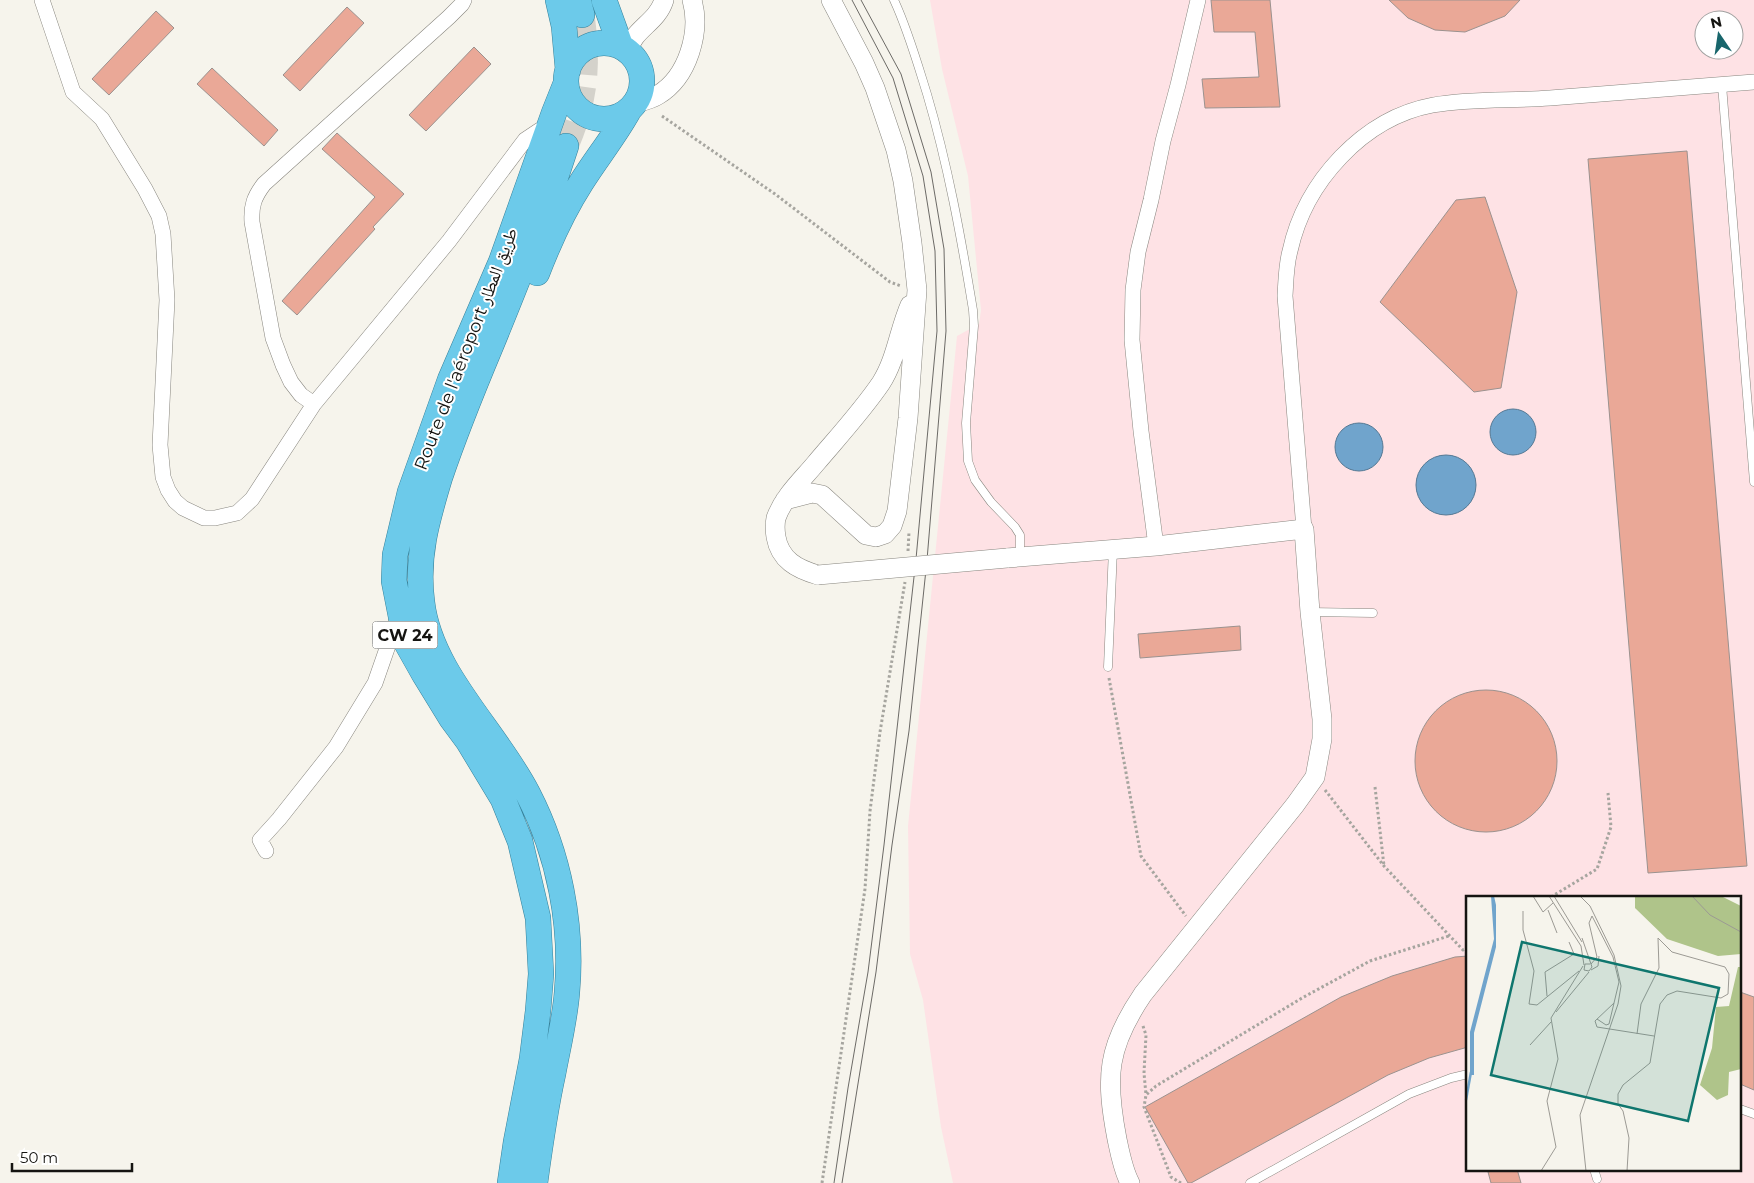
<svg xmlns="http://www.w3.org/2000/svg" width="1754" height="1183" font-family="Montserrat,'Noto Naskh Arabic',sans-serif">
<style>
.education{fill:#fee2e5;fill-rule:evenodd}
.water{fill:#70a4cc;stroke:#557994}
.building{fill:#eaa897;stroke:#9b928f}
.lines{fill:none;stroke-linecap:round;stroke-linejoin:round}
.trunk-tunnel{stroke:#d4d2cb;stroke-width:25;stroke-dasharray:25 12;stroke-linecap:butt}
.service-casing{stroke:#88867f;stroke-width:9}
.minor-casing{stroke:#88867f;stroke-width:16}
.tertiary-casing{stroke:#88867f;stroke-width:20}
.trunk-casing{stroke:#36819a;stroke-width:26}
.path{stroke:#a6a59f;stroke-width:3;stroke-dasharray:2.5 2.5;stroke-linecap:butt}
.service{stroke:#fff;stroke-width:8}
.minor{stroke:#fff;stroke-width:15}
.tertiary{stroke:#fff;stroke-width:19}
.trunk{stroke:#6ccaea;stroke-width:25}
.tram{stroke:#6c6a66;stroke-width:1}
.tertiary-bridge-casing{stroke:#88867f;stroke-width:20;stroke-linecap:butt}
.tertiary-bridge{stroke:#fff;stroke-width:19}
.labels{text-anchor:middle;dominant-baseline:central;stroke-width:4;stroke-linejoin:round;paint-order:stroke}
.shield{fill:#fff;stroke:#5b5a58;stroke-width:1}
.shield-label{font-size:16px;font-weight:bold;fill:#151411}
.street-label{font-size:18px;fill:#151411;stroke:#fff}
.inset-river{fill:none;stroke:#70a4cc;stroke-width:2.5}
.inset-road{fill:none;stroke:#9c9a94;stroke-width:1}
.view{fill:#0f766e;fill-opacity:0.15;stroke:#0f766e;stroke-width:2.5}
.inset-edge{fill:none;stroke:#151411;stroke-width:2.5}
</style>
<rect width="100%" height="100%" fill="#f6f4ec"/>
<!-- education -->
<path class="education" d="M930,0H1754V1183H953L941,1127L923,1000L910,954L908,826L957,336L979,324L981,310L968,176L942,69ZM1704,20H1734V50H1704ZM1468,897H1740V1169H1468Z"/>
<!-- water -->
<path class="water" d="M1490 432a23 23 0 1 1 46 0a23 23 0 1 1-46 0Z
M1335 447a24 24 0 1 1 48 0a24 24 0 1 1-48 0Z
M1416 485a30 30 0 1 1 60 0a30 30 0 1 1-60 0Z"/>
<!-- building -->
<path class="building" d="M1211,0H1270L1280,107L1205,108L1202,79L1259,77L1255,32H1214Z
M1389,0H1520L1505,16L1465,32L1435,30L1408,18Z
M347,7L364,23L300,91L283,75Z
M156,11L174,28L109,95L92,79Z
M474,47L491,64L426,131L409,115Z
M212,68L278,130L264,146L197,84Z
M337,133L404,194L373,227L375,229L297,315L282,301L375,197L322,149Z
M1687,151L1747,866L1648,873L1588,159Z
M1485,197L1517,292L1501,388L1474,392L1380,302L1456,200Z
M1240,626L1241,650L1140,658L1138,634Z
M1415 761a71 71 0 1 1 142 0a71 71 0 1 1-142 0Z
M1468,956V1047L1429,1058L1388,1075L1191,1183H1188L1145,1107L1341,997L1392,976L1455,957Z
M1740,992L1754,997V1090L1740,1084Z
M1501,1169H1517L1521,1183H1491L1488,1172Z"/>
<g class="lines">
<!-- trunk-tunnel -->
<path class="trunk-tunnel" d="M566,146C586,99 589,66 582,15"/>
<defs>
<path id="service" d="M894,0C908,30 917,62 927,94C948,165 961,237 973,310L974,326L966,423L968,461L975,480L991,502L1015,527L1020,535V557
M1722,85L1754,482
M1310,612L1373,613
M1108,667L1113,549
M1740,1109L1754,1114
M1594,1169L1597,1179
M1250,1183L1409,1094L1451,1078L1468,1074"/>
<path id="minor" d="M42,0L73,92L102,119L145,189L159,216L163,234L167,300L160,445L163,477L168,490L175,501L183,508L204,518H215L237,513L252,499L314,404L449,241L525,140L540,130L549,129
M314,404L301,395L291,382L283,365L273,338L252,222C251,206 254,197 264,184L449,17L462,4L464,0
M1304,529L1285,296C1286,281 1286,265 1290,251C1305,182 1363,118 1433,105C1472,98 1512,101 1550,98C1618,93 1686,87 1754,82
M1156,546L1141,431L1132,340L1133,290L1138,252L1151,200L1163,141L1178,85L1198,0
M266,851L260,840L279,819L336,747L375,683L398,617"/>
<path id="tertiary" d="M628,51C633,29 657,23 664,0
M636,103C644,101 652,99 658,95C688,77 701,32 692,0
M785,500L812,493L822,495L866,535L876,537L885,534L892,526L897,511L908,418L917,290L912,243L903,181L896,150L875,88L864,63L831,0
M1007,558L1156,546L1304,529L1310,612L1322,719V739L1315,777L1295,805L1143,994C1107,1047 1105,1077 1117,1139C1120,1153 1123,1170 1130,1183
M818,575C797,569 780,560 776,537C775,531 775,523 776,518C784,496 802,480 816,463C838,437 862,411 881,383C896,360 899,330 910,305"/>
<path id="trunk" d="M558,0L564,26L568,70
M578,0L582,15
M604,0L621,47
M566 81a38 38 0 1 1 76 0a38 38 0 1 1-76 0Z
M537,273C549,242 563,211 581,183C596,159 614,137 628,112
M510,1183L516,1142L532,1059L538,1011L541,974L538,918L520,841L503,799L468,741L451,718L424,674L406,642L394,581L395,555L410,492L450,380L501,262L554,113L566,83
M535,1183C540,1146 545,1110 553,1074C558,1047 565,1019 567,992C573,925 559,854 528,794C496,731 430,673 422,602C416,557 427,520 440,477C455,433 472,391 490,348C517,282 544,215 566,146"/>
</defs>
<!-- service casing -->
<use href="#service" class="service-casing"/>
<!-- minor casing -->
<use href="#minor" class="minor-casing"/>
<!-- tertiary casing -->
<use href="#tertiary" class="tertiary-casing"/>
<!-- trunk casing -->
<use href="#trunk" class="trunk-casing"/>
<!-- path -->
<path class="path" d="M662,116L775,194L890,282L901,286
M908,551L909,532
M1109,678L1141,856L1186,916
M1375,787L1384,866
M1325,790L1384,866L1463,950L1468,947
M1551,897L1597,869L1611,827L1608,793
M1143,1026L1146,1035L1144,1073L1146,1095
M822,1183L865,889L870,811L880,732L905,582
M1181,1183L1171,1177L1144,1107L1146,1095L1156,1086L1302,998L1370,961L1449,936"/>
<!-- service -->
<use href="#service" class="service"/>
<!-- minor -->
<use href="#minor" class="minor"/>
<!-- tertiary -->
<use href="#tertiary" class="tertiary"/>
<!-- trunk -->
<use href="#trunk" class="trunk"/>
<!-- tram -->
<path class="tram" d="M834,1183L848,1088L868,972L884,845L916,559L937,331L935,251L923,176L893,78L852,0
M842,1183L876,972L892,845L909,731L927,560L946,331L944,249L931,172L901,74L861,0"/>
<defs>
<path id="tertiary-bridge" d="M818,575L1007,558"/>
</defs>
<!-- tertiary-bridge casing -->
<use href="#tertiary-bridge" class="tertiary-bridge-casing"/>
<!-- tertiary-bridge -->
<use href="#tertiary-bridge" class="tertiary-bridge"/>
</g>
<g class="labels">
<!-- shield labels -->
<rect class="shield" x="372.5" y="621.5" width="65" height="27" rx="4"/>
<g class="shield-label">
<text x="405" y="635">CW 24</text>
</g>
<!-- street labels -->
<g class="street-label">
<text transform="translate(466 349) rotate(-69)">Route de l'aéroport طريق المطار</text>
</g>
</g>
<!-- overview -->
<g transform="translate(1466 896)">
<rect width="275" height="275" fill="#f6f4ec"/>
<path d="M169,0H255L275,10V58L252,60L201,43L169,12ZM272,71H275V173L263,176L262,199L251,204L234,189L246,152L250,111L263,110Z" fill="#afc48a"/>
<path d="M25,0H28L30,9V51L8,137V179H4V136L28,43Z" fill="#70a4cc"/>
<path class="inset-river" d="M0,204L5,176"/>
<path class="inset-road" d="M67,0L77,16L87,7M83,0L115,50L118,69M88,0L116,46M114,0L124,10L148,59L155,90L152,108L114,219L120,275M226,0L244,19L275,36M82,14L91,37M57,15V34L68,75L63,108L71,109L113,75M116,42L126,71L123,75L118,74L119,68H124M125,68L131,61L123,27L126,20L147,61L153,86L143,128L140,129L131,123M125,74L132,70L133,60M81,100L79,76L108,58L103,46M148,107L129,125L131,131L188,140M90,116L123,76M171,138L175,108L193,72L192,42M64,149L85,126M75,275L90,251L81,205L92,163L85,122L117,70M161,275L163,242L157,215L152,208V198L157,189L184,167L194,108L201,99L211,95L255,102L262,98L263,78L259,71L206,56L192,42"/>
<path class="view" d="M56,46L253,92L222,225L25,179Z"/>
<rect width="275" height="275" class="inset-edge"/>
</g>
<!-- north arrow -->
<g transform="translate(1719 35) rotate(347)"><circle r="24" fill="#ffffff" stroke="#a1a1a0"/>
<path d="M0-4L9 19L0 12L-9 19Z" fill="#18666c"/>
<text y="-8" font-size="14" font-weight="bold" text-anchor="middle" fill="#151411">N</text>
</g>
<!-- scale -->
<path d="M12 1163v8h120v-8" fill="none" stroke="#151411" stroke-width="2.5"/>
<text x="20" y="1163" font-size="15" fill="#151411" stroke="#ffffff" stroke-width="4" paint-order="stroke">50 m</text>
</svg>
